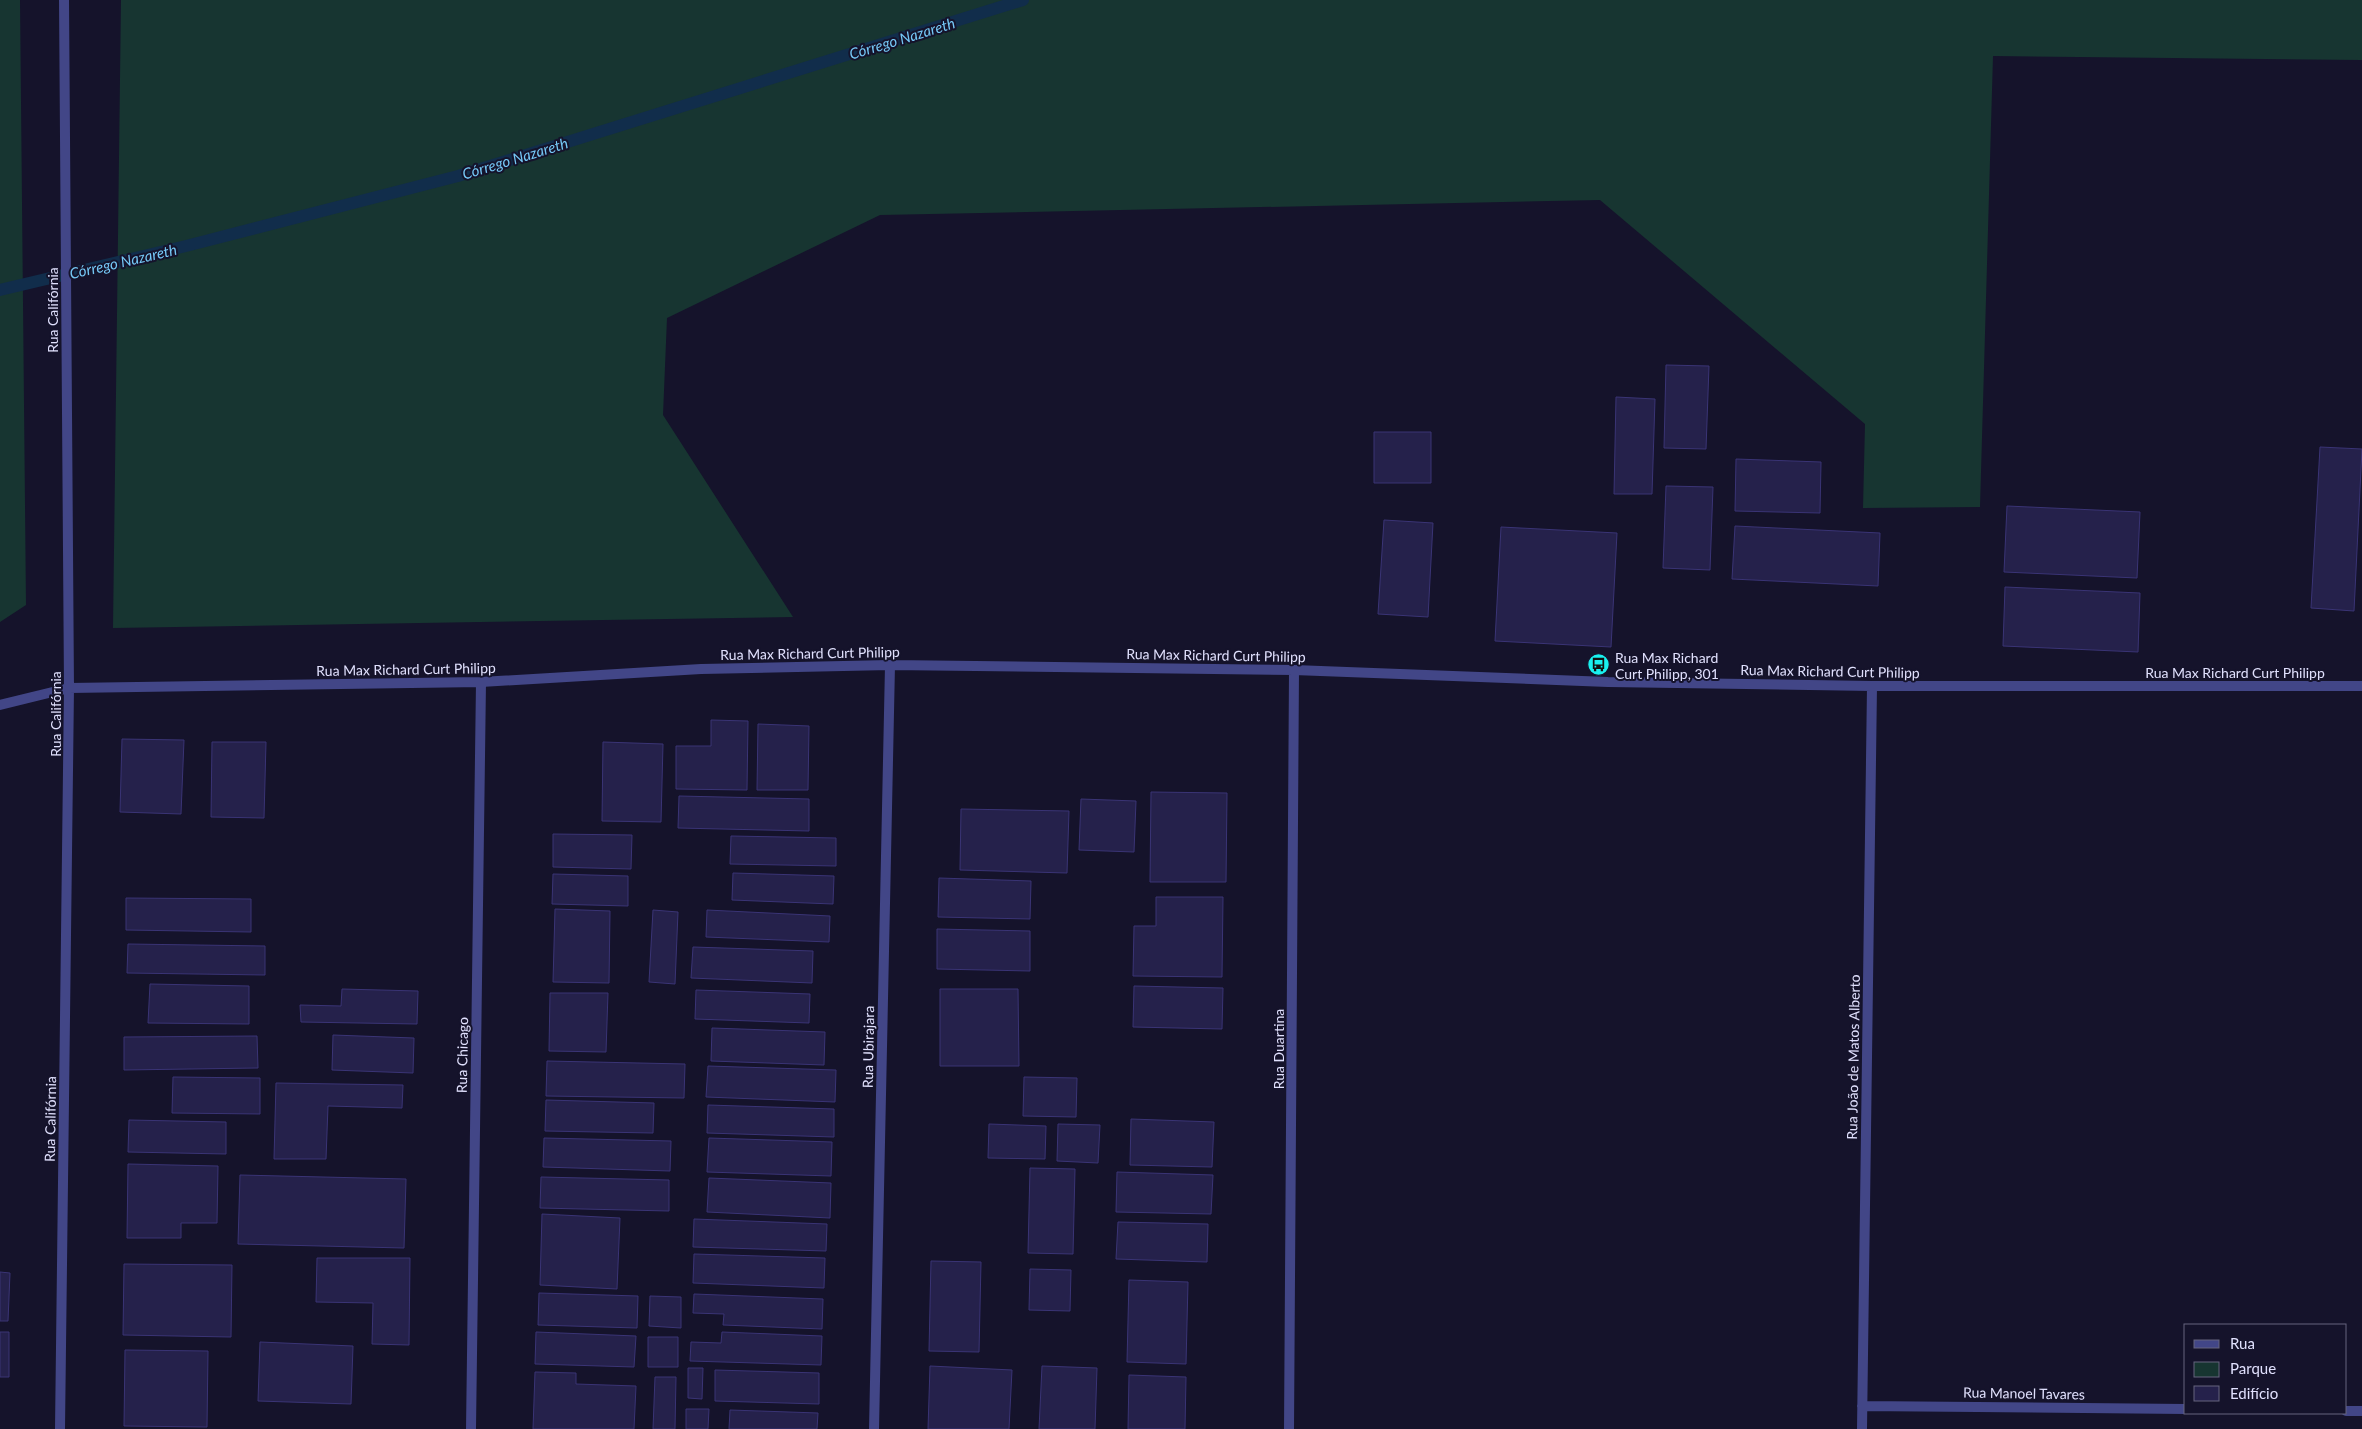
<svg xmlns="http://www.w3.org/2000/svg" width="2362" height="1429" font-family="Lato,sans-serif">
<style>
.green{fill:#173531}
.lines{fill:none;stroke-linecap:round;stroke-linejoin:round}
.stream{stroke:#112d4b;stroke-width:12}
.building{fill:#25214b;stroke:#3a3475}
.street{stroke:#424687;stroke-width:10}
.labels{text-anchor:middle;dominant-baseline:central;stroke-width:4;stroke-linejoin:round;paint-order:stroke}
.street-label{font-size:14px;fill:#e0e0fd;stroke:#15132b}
.poi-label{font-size:14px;fill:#e0e0fd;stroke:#15132b;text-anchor:start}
.water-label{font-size:15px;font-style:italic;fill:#75c8f6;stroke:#15132b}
</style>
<rect width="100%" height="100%" fill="#15132b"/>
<!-- green -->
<path class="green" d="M0,0H20L26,605L0,622Z
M121,0H2362V60L1993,56L1980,507L1863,508L1865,424L1600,200L880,215L667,318L663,415L793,617L113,628Z"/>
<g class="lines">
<!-- stream -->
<path class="stream" d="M0,290L186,246L458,176L1023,0"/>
</g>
<!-- building -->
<path class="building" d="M1666,365L1709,366L1706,449L1664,448Z
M1616,397L1655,399L1652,494H1614Z
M1374,432H1431V483H1374Z
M2320,447L2362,449L2354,611L2311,608Z
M1736,459L1821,462L1820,513L1735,511Z
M1666,486L1713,487L1710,570L1663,568Z
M2007,506L2140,512L2137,578L2004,572Z
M1384,520L1433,523L1428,617L1378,614Z
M1735,526L1880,533L1878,586L1732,579Z
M1501,527L1617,533L1611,647L1495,641Z
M2005,587L2140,593L2138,652L2003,646Z
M711,720L748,721L747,790L676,789V746H711Z
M758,724L809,726L808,790H757Z
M122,739L184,740L181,814L120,812Z
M212,742H266L264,818L211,817Z
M603,742L663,744L661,822L602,821Z
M1151,792L1227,793L1226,882H1150Z
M679,796L809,799V831L678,828Z
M1081,799L1136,801L1134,852L1079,850Z
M961,809L1069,811L1067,873L960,870Z
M553,834L632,835L631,869L553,867Z
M731,836L836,838V866L730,864Z
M733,873L834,876L833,904L732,900Z
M553,874L628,876V906L552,904Z
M939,878L1031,881L1030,919L938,917Z
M1156,897H1223L1222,977L1133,976L1134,926H1156Z
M126,898L251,899V932L126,930Z
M555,909L610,911L609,983L553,982Z
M653,910L678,912L675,984L649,982Z
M707,910L830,916L829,942L706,937Z
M937,929L1030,931V971L937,969Z
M128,944L265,946V975L127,973Z
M693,947L813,951L812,983L691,978Z
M150,984L249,986V1024L148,1023Z
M1134,986L1223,988L1222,1029L1133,1027Z
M342,989L418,991L417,1024L301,1022L300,1005L341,1006Z
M940,989H1018L1019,1066H940Z
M696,990L810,994L809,1023L695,1019Z
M550,993H608L606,1052L549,1051Z
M712,1028L825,1032L824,1065L711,1061Z
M333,1035L414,1038L413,1073L332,1070Z
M257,1036L258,1068L124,1070V1037Z
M547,1061L685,1064L684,1098L546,1096Z
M708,1066L836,1070L835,1102L706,1097Z
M173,1077L260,1078V1114L172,1113Z
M1024,1077L1077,1078L1076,1117L1023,1116Z
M276,1083L403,1085L402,1108L328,1106L326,1159H274Z
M546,1100L654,1103L653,1133L545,1131Z
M708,1105L834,1109V1137L707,1133Z
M1131,1119L1214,1122L1212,1167L1130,1165Z
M129,1120L226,1122V1154L128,1152Z
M989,1124L1046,1126L1045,1159L988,1158Z
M1058,1124L1100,1125L1098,1163L1057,1161Z
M544,1138L671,1141L670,1171L543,1167Z
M709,1138L832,1142L831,1176L707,1172Z
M128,1164L218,1166L217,1223H181V1238H127Z
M1030,1168L1075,1169L1073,1254L1028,1253Z
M1117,1172L1213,1175L1211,1214L1116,1212Z
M240,1175L406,1179L404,1248L238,1244Z
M541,1177L669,1180V1211L540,1208Z
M709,1178L831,1183L830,1218L707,1212Z
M542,1214L620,1218L617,1289L540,1285Z
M694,1219L827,1224L826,1251L693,1247Z
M1118,1222L1208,1224L1207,1262L1116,1259Z
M694,1254L825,1258L824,1288L693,1283Z
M317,1258H410L409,1345L372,1344L373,1303L316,1302Z
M931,1261L981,1262L979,1352L929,1351Z
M124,1264L232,1265L231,1337L123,1335Z
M1030,1269L1071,1270L1070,1311L1029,1310Z
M0,1272L10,1273L8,1321H0Z
M1129,1280L1188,1282L1186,1364L1127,1362Z
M539,1293L638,1296L637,1328L538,1325Z
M694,1294L823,1299L822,1329L723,1325L724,1314L693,1313Z
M650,1296L681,1297V1328L649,1326Z
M0,1332H9V1377H0Z
M536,1332L636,1336L634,1367L535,1364Z
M722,1332L822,1336L821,1365L690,1361L691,1342L721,1343Z
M648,1337H678V1367H648Z
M260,1342L353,1346L351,1404L258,1401Z
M125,1350L208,1351L207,1427L124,1426Z
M930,1366L1012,1370L1009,1429H928Z
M1042,1366L1097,1368L1095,1429H1039Z
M688,1368H703L702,1399L688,1398Z
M715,1370L819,1373V1404L715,1401Z
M535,1372L576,1373V1384L636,1386L634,1429H533Z
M1129,1375L1186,1377L1185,1429H1128Z
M655,1377H676L675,1429H653Z
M686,1409H709L708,1429H686Z
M730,1410L818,1413L817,1429H729Z"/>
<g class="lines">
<!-- street -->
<path class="street" d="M0,705L69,688L481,682L701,669L890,665L1294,670L1608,682L1872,686H2362
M1862,1406L2186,1409
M2346,1411H2362
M60,1429L69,688L64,0
M471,1429L481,682
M874,1429L890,665
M1289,1429L1294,670
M1862,1429L1872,686"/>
</g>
<!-- icons -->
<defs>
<symbol id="bus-disc" viewBox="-11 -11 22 22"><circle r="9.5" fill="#19f0ef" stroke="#15132b"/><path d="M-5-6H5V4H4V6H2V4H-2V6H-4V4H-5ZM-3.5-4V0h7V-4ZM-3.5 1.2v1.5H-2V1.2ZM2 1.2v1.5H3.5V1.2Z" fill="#111"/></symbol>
</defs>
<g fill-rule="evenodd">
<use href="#bus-disc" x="1586" y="652" width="25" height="25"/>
</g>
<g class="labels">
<!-- street labels -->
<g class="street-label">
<text transform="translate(52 310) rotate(-90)">Rua Califórnia</text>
<text transform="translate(810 653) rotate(-1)">Rua Max Richard Curt Philipp</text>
<text transform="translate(1216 655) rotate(1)">Rua Max Richard Curt Philipp</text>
<text transform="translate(406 669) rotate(-1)">Rua Max Richard Curt Philipp</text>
<text transform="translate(1830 671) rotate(1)">Rua Max Richard Curt Philipp</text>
<text x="2235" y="672">Rua Max Richard Curt Philipp</text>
<text transform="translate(55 714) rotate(-90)">Rua Califórnia</text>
<text transform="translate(868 1047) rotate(-89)">Rua Ubirajara</text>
<text transform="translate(1278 1049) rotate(-90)">Rua Duartina</text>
<text transform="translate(462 1055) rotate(-89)">Rua Chicago</text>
<text transform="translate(1853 1057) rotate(-89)">Rua João de Matos Alberto</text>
<text transform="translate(50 1119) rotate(-89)">Rua Califórnia</text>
<text transform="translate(2024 1393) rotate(1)">Rua Manoel Tavares</text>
</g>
<!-- poi labels -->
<g class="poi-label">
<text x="1615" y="657">Rua Max Richard<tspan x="1615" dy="16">Curt Philipp, 301</tspan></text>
</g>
<!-- water labels -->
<g class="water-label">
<text transform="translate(902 38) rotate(-17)">Córrego Nazareth</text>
<text transform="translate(515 158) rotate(-17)">Córrego Nazareth</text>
<text transform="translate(123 261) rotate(-13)">Córrego Nazareth</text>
</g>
</g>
<!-- legend -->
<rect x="2184" y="1324" width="162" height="90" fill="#15132b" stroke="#66657f"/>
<rect x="2194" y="1340" width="25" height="8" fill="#424687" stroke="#66657f"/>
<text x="2230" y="1349" font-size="15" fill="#e0e0fd">Rua</text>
<rect x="2194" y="1362" width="25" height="15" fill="#173531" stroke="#66657f"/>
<text x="2230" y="1374" font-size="15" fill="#e0e0fd">Parque</text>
<rect x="2194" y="1386" width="25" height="15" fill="#25214b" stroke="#66657f"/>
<text x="2230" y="1399" font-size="15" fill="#e0e0fd">Edifício</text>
</svg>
